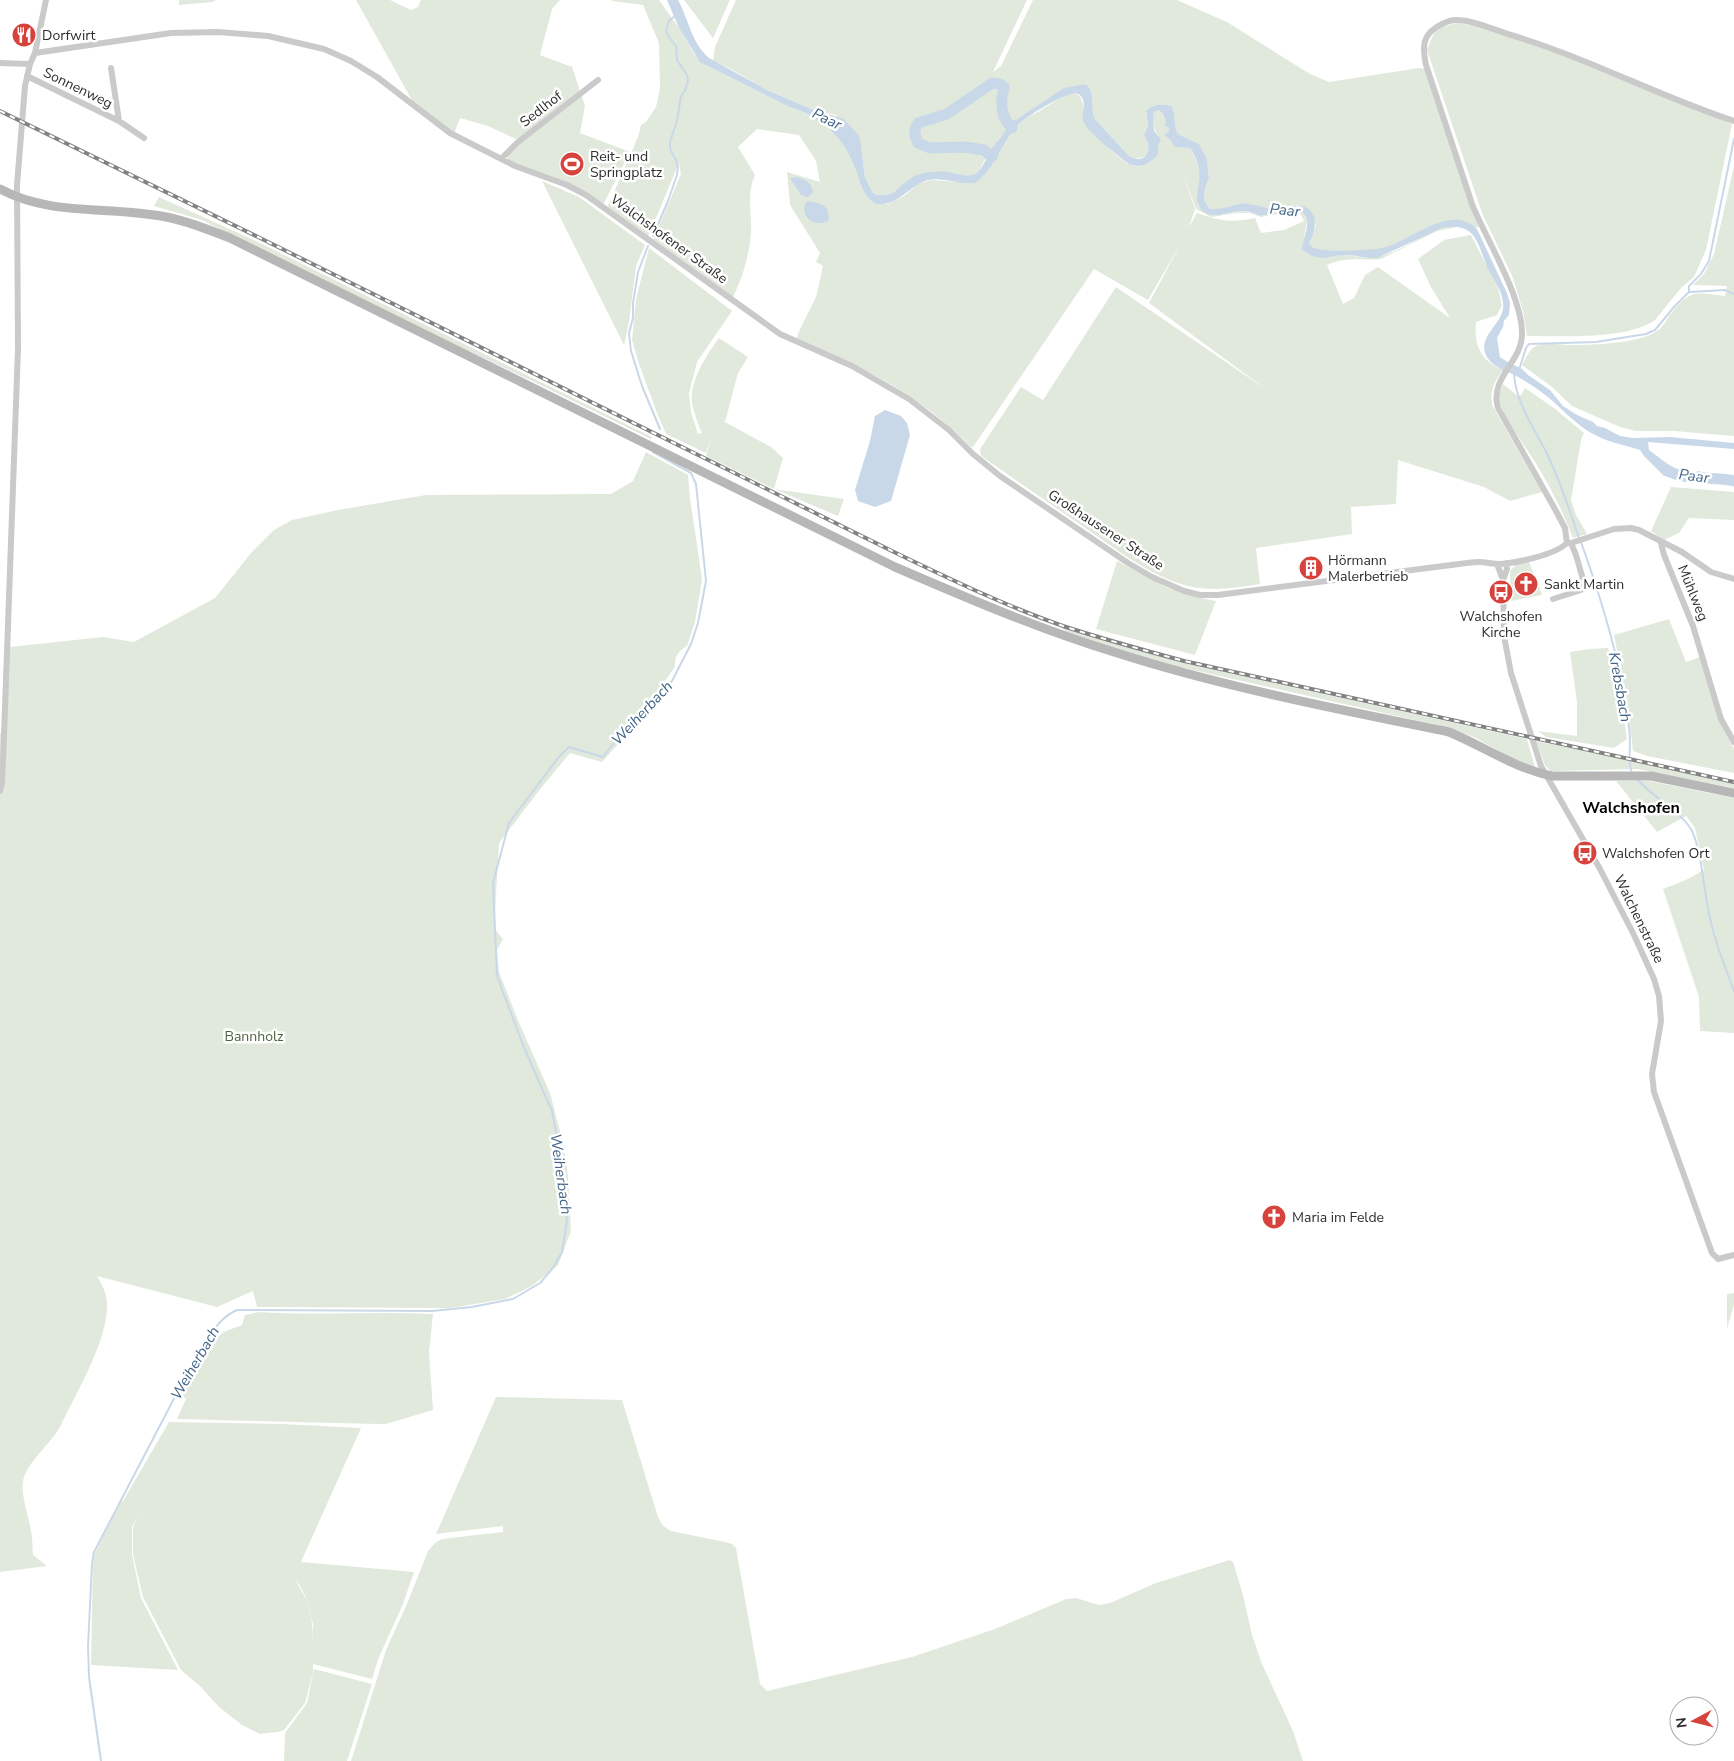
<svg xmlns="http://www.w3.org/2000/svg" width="1734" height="1761" font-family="'Nunito Sans',sans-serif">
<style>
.green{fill:#e1e9dc;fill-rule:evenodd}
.water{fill:#c9d8e8}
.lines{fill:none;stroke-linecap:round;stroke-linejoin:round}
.stream{stroke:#c9d8e8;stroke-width:2}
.river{stroke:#c9d8e8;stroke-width:11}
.street{stroke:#cacaca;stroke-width:6}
.secondary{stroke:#b7b7b7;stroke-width:9}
.rail-casing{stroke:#828282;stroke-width:4}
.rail{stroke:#fff;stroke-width:2;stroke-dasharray:5.5;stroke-linecap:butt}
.labels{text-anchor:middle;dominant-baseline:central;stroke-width:5;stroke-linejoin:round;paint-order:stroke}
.poi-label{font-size:14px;fill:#2d2d2d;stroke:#fff;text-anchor:start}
.street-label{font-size:14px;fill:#2d2d2d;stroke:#fff}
.park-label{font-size:14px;fill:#4c653e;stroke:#fff}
.water-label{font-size:15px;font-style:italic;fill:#426588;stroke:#fff}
.quarter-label{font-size:16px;font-weight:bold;fill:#000;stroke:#fff}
</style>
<rect width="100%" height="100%" fill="#fff"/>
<!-- green -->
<path class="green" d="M179,0H216L213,2L179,5Z
M356,0H390L411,10L418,7L421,0H560L552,9L540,55L572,67L585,106L580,133L630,152L603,205L507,160L509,153L518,140L488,126L460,118L454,134L413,102Z
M612,0H659L679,28L695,55L708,66L789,107C822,116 845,139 856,171C861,184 862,196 876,204H888L904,196L918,184L931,180L975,183C981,177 988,170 993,163C1002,151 1008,136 1018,125C1025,117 1036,114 1044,108C1070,91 1086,82 1084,123C1093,133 1122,164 1134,166C1144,167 1152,162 1158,155V145L1161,141C1155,132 1151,123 1154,112L1159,110C1164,114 1167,124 1169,131L1165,135L1170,140L1175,147L1190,148L1201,170L1198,192V206L1222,215L1244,211L1260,215L1284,212H1301L1304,215L1307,221L1302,250C1321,263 1325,255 1345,255C1353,255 1361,258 1368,258C1387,258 1410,243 1428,234C1436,230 1447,224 1457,227L1437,231L1381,259C1360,261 1348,256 1327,265L1343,304L1354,298L1365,275L1378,267L1450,318L1431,287L1418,259L1444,240L1471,235L1498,288L1502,305L1497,315L1476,322C1474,346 1480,360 1503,370C1494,382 1490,390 1492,405L1542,492L1510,501L1484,487L1398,460L1396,504L1351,507L1352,534L1256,548L1260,584C1202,594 1181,590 1130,559L981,456L980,449L1021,387L1043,400L1116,287L1267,390L1149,303L1181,243L1148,300L1094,269L973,447H971C917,392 866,369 796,340L800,329L816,297L823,266L816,262L820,253L790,205L787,172L820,182L816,161L799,135L757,129L738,147L755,175C746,194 752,213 751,233C749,256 743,277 733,297L653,240L681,174L679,163L648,237L607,208L638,137L641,125L646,122L656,107L660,89L659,43L643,5L612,1ZM1182,171L1196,209L1211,217L1239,213H1250L1261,217L1278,214L1300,213L1304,221L1284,230L1261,233L1255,218C1231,223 1220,221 1197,213L1189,227L1195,209Z
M684,0H730L713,38Z
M736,0H1027L993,72L1001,66L1033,0H1177L1227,22L1310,74L1329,82L1419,68L1426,69L1479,227L1475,228C1454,205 1410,239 1387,247C1373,252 1328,252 1314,248L1309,243L1316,225L1298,205L1270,208L1241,204L1216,210L1210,209L1204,200L1205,188L1209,178L1207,160L1199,144L1178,134C1173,125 1176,116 1172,106C1163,104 1153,104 1146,111L1148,126L1146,130L1149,153C1144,159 1135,160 1129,156L1095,119L1091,113L1092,106L1085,84L1064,89L1017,119L1010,121L1007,130L993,149L989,151L980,169L975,174L966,177L951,173L901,187L886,196L873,193L865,177L860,137L835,115L809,108L767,90L731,69L713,61L715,47Z
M1458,23L1482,27L1581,62L1732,124L1706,250L1694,277L1681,288L1655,320C1628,340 1560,336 1527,336L1523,311L1513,278L1482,213L1427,50C1435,29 1437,27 1458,23Z
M1734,166V436L1674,431H1636L1620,427L1572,406L1552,387L1522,365C1526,359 1529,349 1536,346C1547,342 1562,345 1574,345C1594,345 1641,343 1657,331C1662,328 1666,321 1669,316C1690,289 1694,292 1725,296L1727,286L1693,285L1704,274L1714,254Z
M542,181L579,197L645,245L636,266L629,322L624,345Z
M159,197L258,242L652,437L651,439L532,381L373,306L202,220L154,206Z
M649,248L732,311L697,362L689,394L691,412L698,434L702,433C698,424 694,413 692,403C689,382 707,354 719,338L748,357L738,373L725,422L771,447L783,458L774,489L844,499L838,516L774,489L706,456L711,438L706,453L666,434L657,413L639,364L632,340L636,299Z
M1503,384L1518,396L1521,395L1525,388L1554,408L1584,433L1581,440L1571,500L1576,515L1587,534L1573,538C1563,512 1550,486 1535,462C1524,444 1509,426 1501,406C1498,398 1500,391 1503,384Z
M646,452L688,475L690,498L702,579L695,622L687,646C678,651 674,657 675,667L660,688L659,693L621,729L626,735L602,762L570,753L541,788L499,843L494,928L503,939L497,950L499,972L517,1018L550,1093L564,1147L568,1177L571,1231L558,1265L532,1286L505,1299L451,1308L257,1307L253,1291L217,1307L97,1276C102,1285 107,1293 107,1304C108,1341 76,1393 60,1427C51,1443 30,1460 24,1477C19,1491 29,1517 31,1531C33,1539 32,1547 33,1555L47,1566L0,1572V734L1,733L10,647L103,637L134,642L215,598L251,553L274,530L292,520L338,510L426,495L611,494L633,481Z
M1671,487L1734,492V520L1689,518L1679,533L1664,540L1651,531Z
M1117,561L1168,588L1201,598L1216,601L1195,655L1096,629Z
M1529,562L1542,595L1511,601L1510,571L1517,563Z
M1669,619L1686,662L1700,657L1719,720L1734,749V773L1647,756L1633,751L1628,705L1614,635Z
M1061,627L1183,663L1527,739L1535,767L1516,761L1476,738L1450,728L1180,667L1115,650L1068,633Z
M1608,648L1617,675L1627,739L1614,748L1546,737L1538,731L1577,736V702L1570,652L1590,649Z
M1536,741L1734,782V788L1638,769L1550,771L1545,765Z
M1616,781H1649L1734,798V1033L1700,1031L1699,997L1663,889L1688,879L1704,870L1695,828L1686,816L1657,832Z
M1734,1293V1304L1727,1329V1294Z
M259,1312C317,1316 375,1311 433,1314L429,1353L433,1410L386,1424H378L177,1419L186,1399L182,1395L211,1341L226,1331L242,1325L245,1315Z
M496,1397L622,1400L658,1517L663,1526L671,1531L725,1542L732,1544L736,1548L760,1684L767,1691L912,1657L995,1629L1066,1599L1076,1598L1099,1605L1110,1603L1156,1583L1230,1560L1233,1562L1243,1595L1252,1635L1262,1664L1293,1731L1303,1761H351L386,1650L407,1604L428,1551L435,1543L442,1539L503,1532V1526L436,1534Z
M169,1422L282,1424L361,1428L301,1562L414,1572L403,1604L379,1657L372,1679L313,1664C313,1632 315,1605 295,1579L307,1601L313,1624V1673L305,1703L284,1730L278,1732L260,1734L242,1725L219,1707L201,1687L181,1670L143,1597L133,1555V1527L138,1514L132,1527V1555L141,1598L178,1670L91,1665L93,1564L95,1553L121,1501H123Z
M314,1669L372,1684L347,1761H284L285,1733L307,1703Z"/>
<!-- water -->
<path class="water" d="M667,0H678C689,20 691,42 709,58L767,90L809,108L844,119L860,137L865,177L873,193C892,200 896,188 910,179C915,175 923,173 929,172C935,172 942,171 948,172C962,175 974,181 983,165C985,161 987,159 986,154C995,144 1006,135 1009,121L1017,119L1064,88L1085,84C1097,93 1089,108 1095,119L1129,156C1146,166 1154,149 1144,135L1148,126L1146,111C1153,104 1163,104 1172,106C1176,116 1173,125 1178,134L1199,144L1207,159L1209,178L1205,188L1204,200L1210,209C1221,210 1230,206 1240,204C1250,202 1261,208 1271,208C1280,208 1292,204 1301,206C1320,209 1316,232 1309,243L1314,248C1328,252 1372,251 1386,247C1412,239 1452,203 1477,229L1507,293L1510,303L1509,315L1504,321L1503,327L1497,338L1500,357L1506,361L1522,369L1528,375L1550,390L1563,406L1577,415L1593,422L1597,426L1605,428L1620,436L1633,438L1670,437L1734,443V449L1648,442L1649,450L1669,465L1681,471L1680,480L1664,476L1644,456L1640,450C1625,445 1611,443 1597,436C1581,428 1571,418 1558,406C1547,395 1532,385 1518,377C1508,371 1493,368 1487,357C1476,338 1501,325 1503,309C1504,303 1502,297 1500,291C1496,283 1491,275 1487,267C1483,257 1479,241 1471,233C1463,226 1452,226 1442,228L1377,258C1367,259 1359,256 1349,255C1327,254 1324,265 1302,250C1302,240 1311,225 1305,216C1297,205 1270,217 1259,215C1254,214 1250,211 1244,211C1228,211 1204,225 1197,201C1198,176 1205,172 1190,148L1175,147L1170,140L1164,135L1169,131L1168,127L1165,126C1167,121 1163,113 1159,110L1154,112C1153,116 1153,125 1154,130C1155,134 1160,136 1161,141L1158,145V155C1150,164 1140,169 1129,164C1119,157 1089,133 1084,123C1079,114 1090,101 1078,94C1070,89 1025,117 1018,125C1002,143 995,169 975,183C960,185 943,177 928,180C908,186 898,207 876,204C862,196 861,184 856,171C845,139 822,116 789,107L700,62L679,28Z
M796,177C806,180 812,182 813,193L808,197L801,195L790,178Z
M809,201C821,204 829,204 829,220C817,228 801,220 805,204Z
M885,410L901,416L907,423L910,435L891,501L875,507L858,501L855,490L870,441L875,416Z
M1697,471L1734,478V486L1722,482L1697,480Z"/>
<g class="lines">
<!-- stream -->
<path class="stream" d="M653,236L668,201L677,175L678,167L676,160L670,149V142L677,121L681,96L685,91L688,81L687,75L677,60L676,46L668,36L666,30L669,21L675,16
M648,246L638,272L633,303V318L629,333L631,351L642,386L660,429
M1689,292V286L1701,274L1709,261L1734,139
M1519,370L1526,348L1529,344L1596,342L1646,334L1655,330L1674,307L1689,292L1725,290L1734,294
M1514,373C1515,403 1537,432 1549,458C1561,484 1570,511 1579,538
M1581,542C1600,595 1617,649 1626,705C1628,717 1630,730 1630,743C1630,753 1628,763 1632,773
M1636,778C1652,797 1681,811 1692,831C1702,852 1704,894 1710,918C1715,943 1725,967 1734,991
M101,1761L89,1677L88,1647L92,1564L94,1552L203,1343C214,1330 221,1317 237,1310L432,1311L472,1307L513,1299L540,1283L553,1268L562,1252L567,1220L561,1159L552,1111L523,1045L497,976L493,883L509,823L558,758L569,747L603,757L624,730L672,681L691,644L698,623L706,581L696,484L691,473L653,452"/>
<!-- river -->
<path class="river" d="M992,157L984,150L965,147L930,148L918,143L915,136V129L918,123L947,114L992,83L1000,84L1004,87C1000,102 1000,117 1012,128
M1667,470C1683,481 1715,476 1734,481"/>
<!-- street -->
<path class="street" d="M35,53L171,33L218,32L268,36L324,49L351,61L377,77L450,133L515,166L567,185L586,195L780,334L852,366L909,399L949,430L973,454L1000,476L1128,563L1152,577L1184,591L1200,595H1218L1459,564C1466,563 1473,562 1479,562C1486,562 1492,564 1499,564C1516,563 1555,555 1567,543H1571L1614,529L1631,528L1639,530L1682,552L1711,572L1734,579
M0,63L30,64
M111,68L119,121
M27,76L119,121L144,138
M501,159L518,142L598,80
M1567,543L1565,528L1556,511L1498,408C1489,378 1522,362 1522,334C1523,298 1486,239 1472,204L1426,65C1422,46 1422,34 1442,24C1446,22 1451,20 1456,20C1474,20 1494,30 1511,35C1588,58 1658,96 1734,121
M1661,543L1664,555L1693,626L1721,719L1734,742
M1497,564L1503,580L1504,636L1511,673L1541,766L1600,869L1634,935L1654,979L1659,996L1661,1021L1652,1074L1654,1092L1712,1253L1718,1259L1734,1255
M1503,580L1507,569L1506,563
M1553,599L1581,590L1584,587V583L1576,555L1571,543
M0,791L2,783L4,736L18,348L17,185L25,86L30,64L35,53L46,0"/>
<!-- secondary -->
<path class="secondary" d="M0,189C50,216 106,206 161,216C184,220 207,229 230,238L895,567C967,598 1039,629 1114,652C1223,687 1337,709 1449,732C1485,747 1514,768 1552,776H1651L1734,793"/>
<defs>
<path id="rail" d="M0,111L258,237L898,554C952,580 1006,606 1063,626C1103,639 1143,650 1184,661L1734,782"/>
</defs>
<!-- rail casing -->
<use href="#rail" class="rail-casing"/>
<!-- rail -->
<use href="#rail" class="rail"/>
</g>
<!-- icons -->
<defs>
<symbol id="restaurant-disc" viewBox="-11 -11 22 22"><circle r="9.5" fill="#d6433d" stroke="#fff"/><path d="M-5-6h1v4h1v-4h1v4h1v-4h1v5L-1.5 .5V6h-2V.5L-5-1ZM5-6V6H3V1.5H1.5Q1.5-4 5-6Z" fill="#fff"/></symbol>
<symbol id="stadium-disc" viewBox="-11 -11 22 22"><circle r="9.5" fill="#d6433d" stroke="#fff"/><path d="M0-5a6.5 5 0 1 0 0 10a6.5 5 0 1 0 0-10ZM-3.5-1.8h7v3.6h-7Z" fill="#fff"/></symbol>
<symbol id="building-disc" viewBox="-11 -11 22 22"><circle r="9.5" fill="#d6433d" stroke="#fff"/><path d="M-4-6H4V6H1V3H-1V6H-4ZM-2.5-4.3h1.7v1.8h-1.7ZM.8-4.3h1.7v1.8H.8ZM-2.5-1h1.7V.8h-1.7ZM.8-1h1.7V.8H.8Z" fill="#fff"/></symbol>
<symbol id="church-disc" viewBox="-11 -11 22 22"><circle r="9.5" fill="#d6433d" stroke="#fff"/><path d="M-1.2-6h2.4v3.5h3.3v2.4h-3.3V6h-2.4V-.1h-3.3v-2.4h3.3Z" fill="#fff"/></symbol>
<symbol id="bus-disc" viewBox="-11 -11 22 22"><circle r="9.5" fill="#d6433d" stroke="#fff"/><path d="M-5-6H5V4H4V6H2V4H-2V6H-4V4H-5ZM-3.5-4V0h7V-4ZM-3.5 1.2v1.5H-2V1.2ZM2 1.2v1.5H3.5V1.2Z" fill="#fff"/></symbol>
</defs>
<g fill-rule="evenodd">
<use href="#restaurant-disc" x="10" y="21" width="28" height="28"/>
<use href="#stadium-disc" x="558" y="150" width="28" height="28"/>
<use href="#building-disc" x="1297" y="554" width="28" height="28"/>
<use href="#church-disc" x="1512" y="570" width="28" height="28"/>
<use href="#bus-disc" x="1487" y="578" width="28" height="28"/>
<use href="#bus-disc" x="1571" y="839" width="28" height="28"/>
<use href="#church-disc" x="1260" y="1203" width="28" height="28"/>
</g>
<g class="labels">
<!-- poi labels -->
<g class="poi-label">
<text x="42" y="35">Dorfwirt</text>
<text x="590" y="156">Reit- und<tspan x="590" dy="16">Springplatz</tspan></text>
<text x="1328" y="560">Hörmann<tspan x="1328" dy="16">Malerbetrieb</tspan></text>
<text x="1544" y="584">Sankt Martin</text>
<text x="1501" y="616" text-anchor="middle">Walchshofen<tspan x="1501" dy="16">Kirche</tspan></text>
<text x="1602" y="853">Walchshofen Ort</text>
<text x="1292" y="1217">Maria im Felde</text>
</g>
<!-- street labels -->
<g class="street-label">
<text transform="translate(78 88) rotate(26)">Sonnenweg</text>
<text transform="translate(541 109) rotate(-38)">Sedlhof</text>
<text transform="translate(669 239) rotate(36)">Walchshofener Straße</text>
<text transform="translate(1106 530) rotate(33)">Großhausener Straße</text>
<text transform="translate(1693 593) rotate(68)">Mühlweg</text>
<text transform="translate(1639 919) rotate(64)">Walchenstraße</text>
</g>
<!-- park labels -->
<g class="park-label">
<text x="254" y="1036">Bannholz</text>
</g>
<!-- water labels -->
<g class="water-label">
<text transform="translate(827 119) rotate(26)">Paar</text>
<text transform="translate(1285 210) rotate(6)">Paar</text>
<text transform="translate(1694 476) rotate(7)">Paar</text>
<text transform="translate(1620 687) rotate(80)">Krebsbach</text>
<text transform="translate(642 713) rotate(-47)">Weiherbach</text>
<text transform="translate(561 1174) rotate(82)">Weiherbach</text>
<text transform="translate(195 1363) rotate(-60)">Weiherbach</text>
</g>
<!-- quarter labels -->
<g class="quarter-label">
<text x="1631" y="808">Walchshofen</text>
</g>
</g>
<!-- north arrow -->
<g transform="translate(1694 1721) rotate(263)"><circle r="24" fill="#ffffff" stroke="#ababab"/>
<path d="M0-4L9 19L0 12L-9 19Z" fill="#d6433d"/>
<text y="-8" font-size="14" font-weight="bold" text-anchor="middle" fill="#2d2d2d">N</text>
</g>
</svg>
